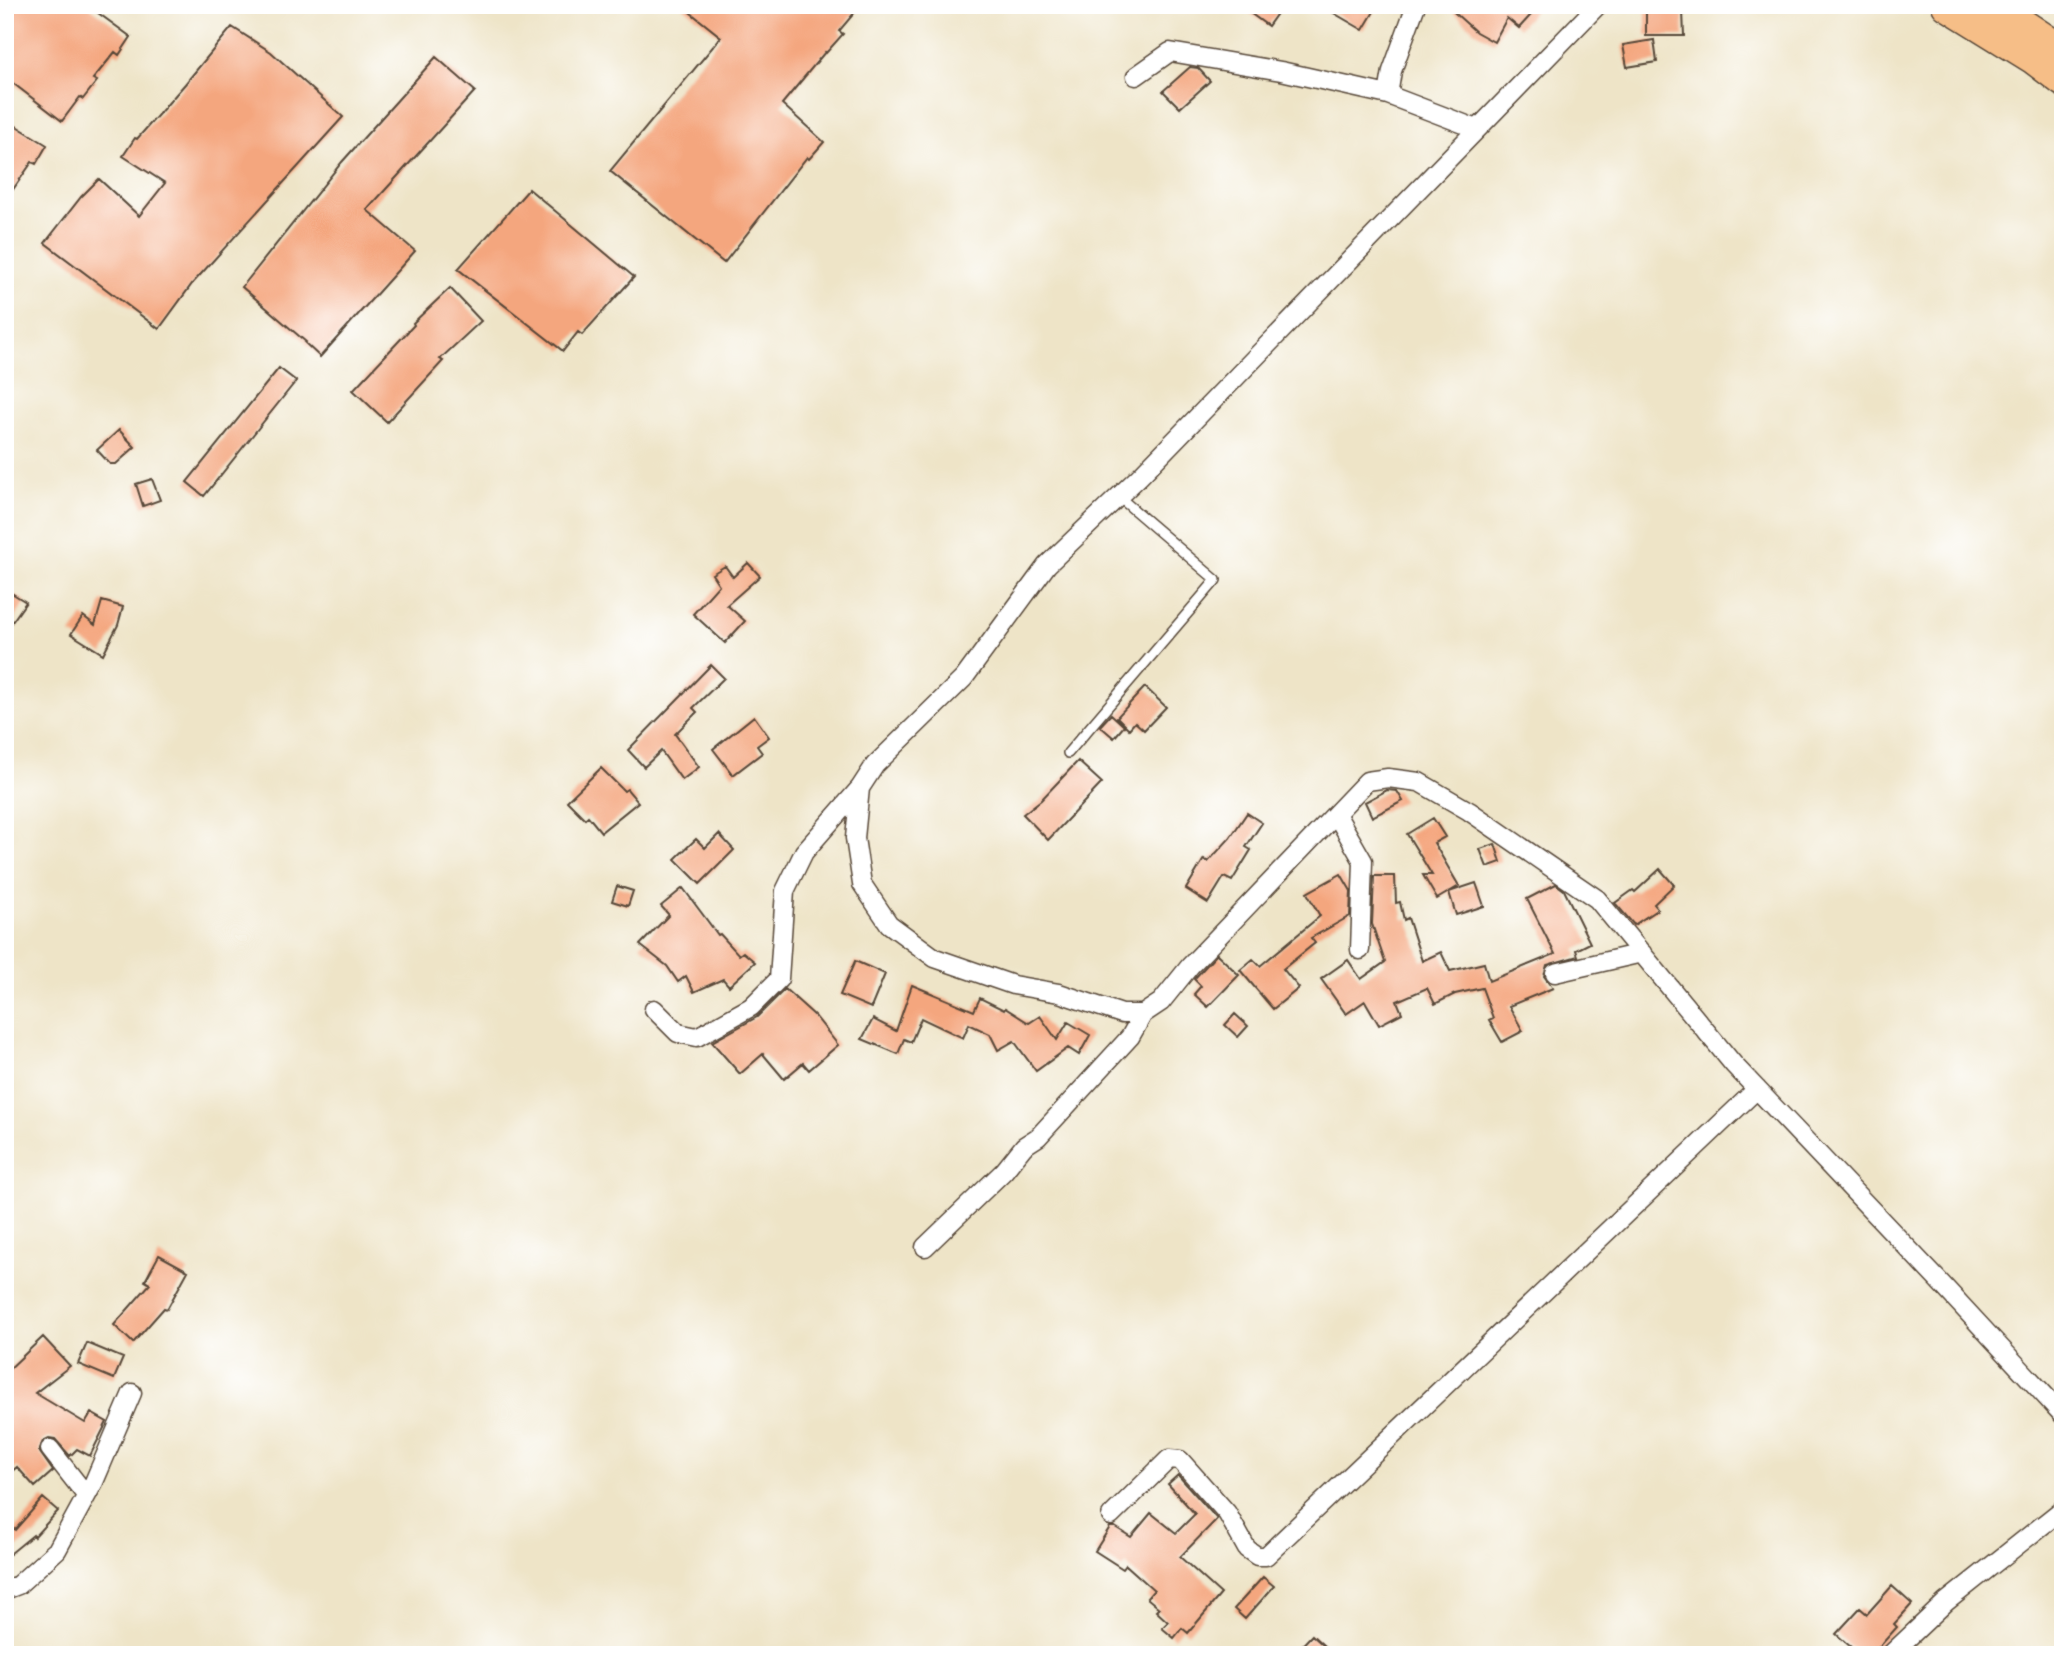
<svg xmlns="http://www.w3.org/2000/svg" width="2068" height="1660" font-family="'Patrick Hand',sans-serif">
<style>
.building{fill:#f4a67e}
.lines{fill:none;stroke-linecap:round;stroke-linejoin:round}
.service-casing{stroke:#564637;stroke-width:12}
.minor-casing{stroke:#564637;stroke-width:21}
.primary-casing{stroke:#564637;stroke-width:33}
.service{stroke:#fff;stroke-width:9}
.minor{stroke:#fff;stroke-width:18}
.primary{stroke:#f6be87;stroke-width:30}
</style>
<rect width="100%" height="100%" fill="#fff"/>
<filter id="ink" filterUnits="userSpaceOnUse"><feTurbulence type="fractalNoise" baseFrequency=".0143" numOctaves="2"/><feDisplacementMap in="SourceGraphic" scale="14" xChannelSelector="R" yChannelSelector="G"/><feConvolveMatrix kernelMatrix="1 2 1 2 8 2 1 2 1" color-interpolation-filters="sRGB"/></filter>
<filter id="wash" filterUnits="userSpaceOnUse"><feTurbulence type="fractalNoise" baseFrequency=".00686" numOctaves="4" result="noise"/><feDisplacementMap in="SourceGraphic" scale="28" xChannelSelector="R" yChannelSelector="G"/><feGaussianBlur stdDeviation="1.57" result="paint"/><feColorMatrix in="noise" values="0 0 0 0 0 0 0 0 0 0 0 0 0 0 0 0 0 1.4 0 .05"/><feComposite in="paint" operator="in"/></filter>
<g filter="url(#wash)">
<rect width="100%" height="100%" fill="#eee4c7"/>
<g id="blocks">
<!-- building -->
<path class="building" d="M5,5H87L131,37L119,55L115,52L93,79L97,81L83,99L80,97L62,121L5,77Z
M681,5H861L839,31L843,34L826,53L825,52L782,104L824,142L809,159L807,157L724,263L610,171L721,37Z
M1239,5H1283L1268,26Z
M1320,5H1378L1363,30Z
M1446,5H1540L1519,28L1507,18L1494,42L1476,32Z
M1646,11H1683L1684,36H1646Z
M232,27L271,52L343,117L192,284L159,329L45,243L81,197L99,179L139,216L165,183L123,156L135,138L137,139L185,84Z
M1654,40L1657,62L1627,67L1623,45Z
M436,57L475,91L367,210L415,251L320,357L305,343L306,342L242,287L342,162Z
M1190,67L1198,68L1210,81L1180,108L1163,91Z
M5,119L47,145L36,164L32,162L5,201Z
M529,189L634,277L582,335L578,332L563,351L458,269Z
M450,288L481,321L440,359L443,361L387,422L353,390L414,325L413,323Z
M279,368L296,381L204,496L187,482Z
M119,430L135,447L116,464H110L97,450Z
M152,479L160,500L143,506L136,484Z
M748,563L760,576L727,605L745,621L725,643L693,614L719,585L712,574L725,566L733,577Z
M5,589L26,602L5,632Z
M102,601L123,607L118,625L103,654L71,634L83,616L95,625Z
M711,665L724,678L693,708L697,712L675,734L699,767L682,780L661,751L644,767L628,750Z
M1145,687L1166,707L1144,730L1135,722L1129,729L1117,717Z
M1111,714L1124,726L1114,738L1100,726Z
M754,716L769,737L757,746L762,753L733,775L713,749Z
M1078,761L1102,783L1048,840L1023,814L1041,800Z
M601,768L624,791L627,789L638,802L601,832L588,816L585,819L567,801Z
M1387,790L1397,791L1403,801L1372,817L1365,802Z
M1247,813L1262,823L1246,847L1251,850L1232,881L1224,877L1208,903L1186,889L1204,859L1208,862L1230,838Z
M1433,818L1445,837L1434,843L1459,886L1449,892L1476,883L1484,906L1456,915L1449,892L1437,899L1423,875H1432L1407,834Z
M719,834L734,850L700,884L675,859L696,839L705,848Z
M1495,844L1501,862L1487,867L1480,849Z
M1660,869L1674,885L1654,904L1658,909L1634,925L1615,903L1633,890L1635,892Z
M1341,874L1351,891L1350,916L1311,938L1315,943L1283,969L1299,988L1273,1009L1240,970L1253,959L1260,966L1320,916L1307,893Z
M1374,876H1395L1396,903L1400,902L1404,920L1408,918L1422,961L1441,952L1450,971L1484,963L1489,981L1555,954L1527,899L1556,884L1564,890L1590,943L1576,950L1578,956L1547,965L1544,976L1553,988L1509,1006L1523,1031L1502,1042L1489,1020L1493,1018L1482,988L1455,994L1435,1004L1427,988L1397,1001L1402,1013L1379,1025L1365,1001L1346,1014L1321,979L1348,960L1361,979L1385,962L1372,924Z
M617,886L633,891L628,906L612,901Z
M683,888L718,935L720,934L739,955L743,952L755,962L729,986L723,979L694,992L686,976L678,982L667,966L640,945L669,915L661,906Z
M1217,954L1239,975L1208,1007L1194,994L1201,986L1194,979Z
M855,961L885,974L871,1008L840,995Z
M912,985L974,1011L980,998L1004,1010L1005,1008L1029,1023L1040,1016L1057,1040L1068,1022L1090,1035L1079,1055L1068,1048L1036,1071L1014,1041L998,1050L990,1034L969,1024L963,1038L921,1018L911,1042L904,1039L898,1054L862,1039L873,1019L896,1031Z
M785,989L815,1016L838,1045L809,1070L803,1063L784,1079L763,1054L740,1074L712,1042L757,1017Z
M1235,1014L1248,1026L1238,1037L1225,1025Z
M159,1255L188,1271L167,1309L164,1308L133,1343L114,1325L150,1284L145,1281Z
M43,1337L70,1366L35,1393L85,1423L91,1413L107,1422L90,1456L77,1449L70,1456L55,1439L49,1438L43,1441L39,1451L53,1471L35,1487L17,1467L5,1477V1373Z
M87,1343L123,1358L114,1379L78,1364Z
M1178,1475L1217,1519L1180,1557L1221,1594L1188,1633L1182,1628L1174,1638L1162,1628L1168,1622L1156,1611L1159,1608L1147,1598L1154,1590L1126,1565L1123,1569L1095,1551L1110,1527H1115L1131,1537L1151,1513L1176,1533L1195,1514L1168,1484Z
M43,1498L58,1511L34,1537L33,1535L5,1558V1523L15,1530Z
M1263,1577L1274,1586L1245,1619L1234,1609Z
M1892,1586L1912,1604L1894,1624L1897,1627L1872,1655H1860L1836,1634L1860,1608L1867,1614Z
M1312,1635L1334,1655H1293Z"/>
</g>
</g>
<g filter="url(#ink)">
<use href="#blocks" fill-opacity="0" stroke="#564637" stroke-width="2"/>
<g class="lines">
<defs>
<path id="service" d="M1068,753L1216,580L1119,497"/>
<path id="minor" d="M1598,5L1140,476L1047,565L964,678L875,765L860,788L855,838L862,884L889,924L935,958L1013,985L1059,993L1122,1014H1143L1161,1002L1190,966L1367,781L1388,778L1419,782L1469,811L1597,899L1734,1065L1937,1279L2063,1415
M1136,76L1170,52L1281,71L1388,95L1477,129
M1388,95L1392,71L1416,5
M1336,814L1363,861L1360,950
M1555,973L1642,953
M654,1009L678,1033L697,1037L751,1007L779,979L785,891L804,852L860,788
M925,1247L1004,1171L1024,1146L1038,1137L1130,1037L1143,1014
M50,1449L86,1495
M1111,1516L1169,1459L1180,1460L1227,1513L1247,1549L1257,1556H1266L1757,1089
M5,1590L18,1585L57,1550L94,1482L132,1393
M1890,1655L1946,1602L2063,1509"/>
<path id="primary" d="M1947,5L2034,59L2063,81
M1994,5L2063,51"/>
</defs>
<!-- service casing -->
<use href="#service" class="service-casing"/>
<!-- minor casing -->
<use href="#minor" class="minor-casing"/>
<!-- primary casing -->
<use href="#primary" class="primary-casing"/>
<!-- service -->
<use href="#service" class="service"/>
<!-- minor -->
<use href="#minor" class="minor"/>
<!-- primary -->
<use href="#primary" class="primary"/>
</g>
</g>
<!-- margin -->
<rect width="2068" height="1660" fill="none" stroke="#fff" stroke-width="28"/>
</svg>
